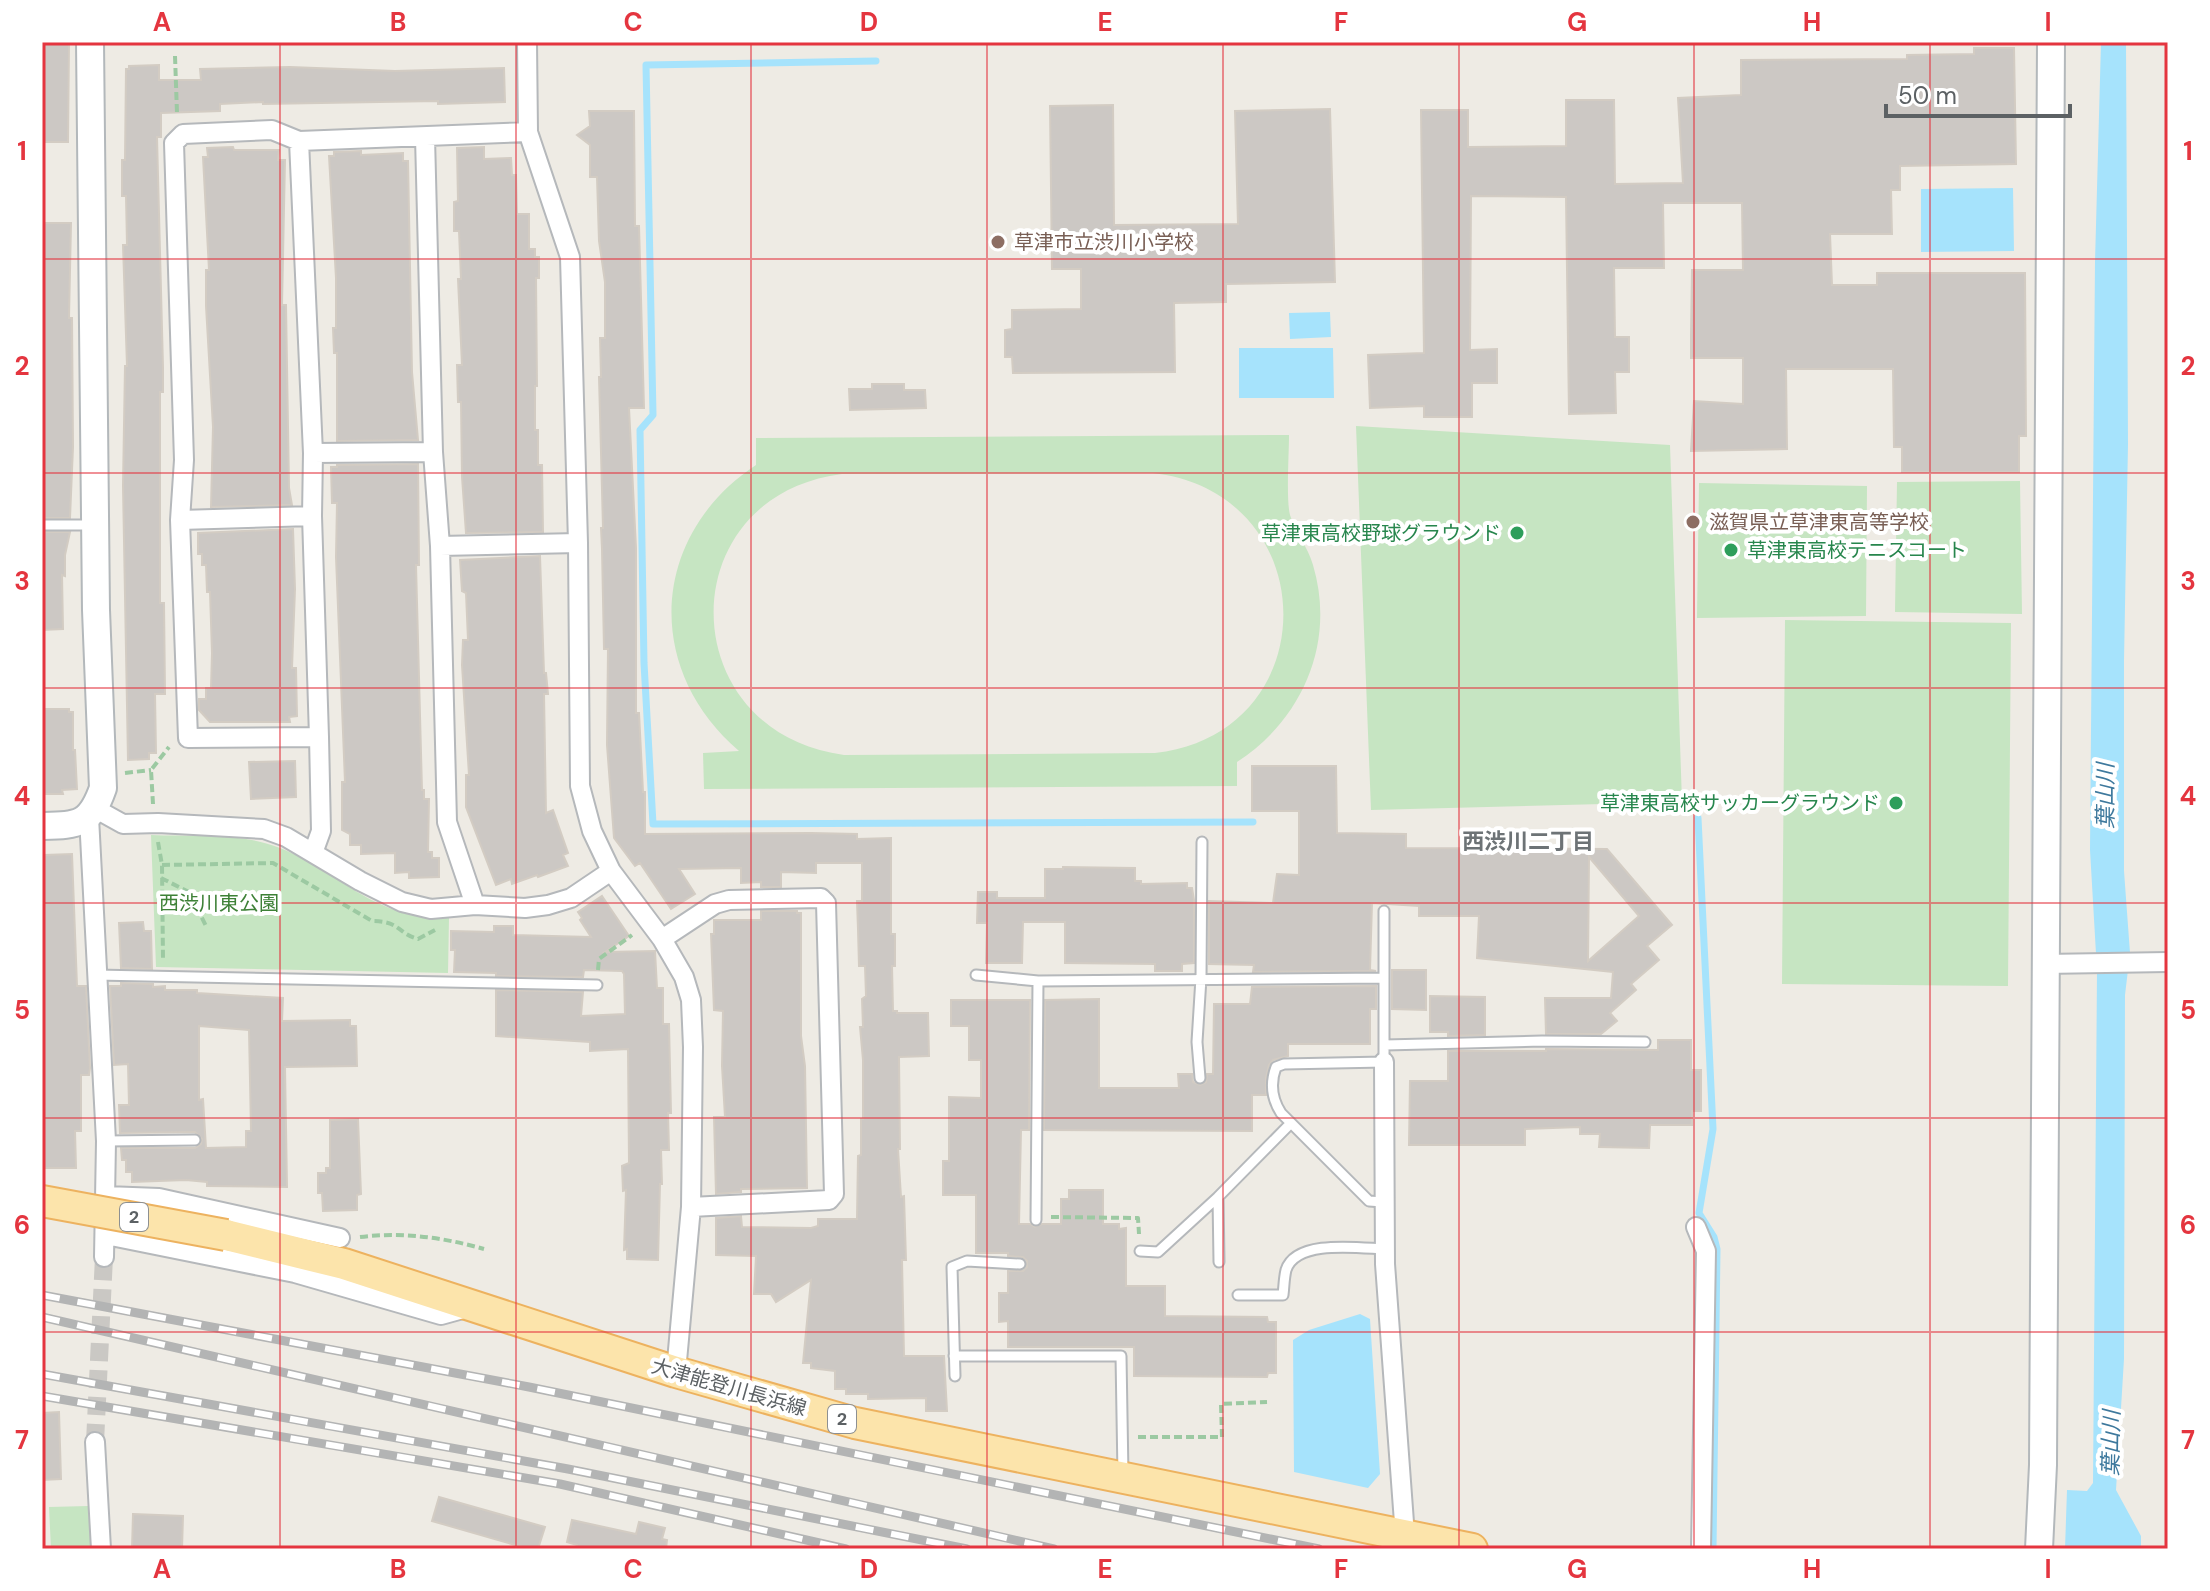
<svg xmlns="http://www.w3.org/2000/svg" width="2210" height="1591" font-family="'DM Sans','Noto Sans JP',sans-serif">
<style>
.green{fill:#c6e5c2;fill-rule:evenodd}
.water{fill:#a6e3fc}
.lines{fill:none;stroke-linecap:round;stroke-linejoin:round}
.stream{stroke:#a6e3fc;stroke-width:7}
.building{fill:#ccc8c4;stroke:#d3ccc3;stroke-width:2;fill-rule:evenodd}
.street-tunnel{stroke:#cac8c4;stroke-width:18;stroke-dasharray:18 9;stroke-linecap:butt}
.lane-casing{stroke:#b5b8bb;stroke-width:13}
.street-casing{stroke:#b5b8bb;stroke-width:22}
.secondary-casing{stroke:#b3b8bb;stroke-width:30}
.primary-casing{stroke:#edb25f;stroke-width:34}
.path{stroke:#9cc9a2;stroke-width:4;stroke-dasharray:8 4;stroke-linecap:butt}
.lane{stroke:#fff;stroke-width:9}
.street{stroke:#fff;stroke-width:18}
.secondary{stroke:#fff;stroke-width:26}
.primary{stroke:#fce4ab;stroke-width:30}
.rail-casing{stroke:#b3b4b4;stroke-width:9}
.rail{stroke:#fff;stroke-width:6;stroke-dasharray:18;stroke-linecap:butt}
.primary-bridge-casing{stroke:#edb25f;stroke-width:34;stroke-linecap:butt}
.primary-bridge{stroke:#fce4ab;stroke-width:30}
.grid{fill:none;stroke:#e4353f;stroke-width:2;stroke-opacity:0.55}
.education-dot{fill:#8d6e63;stroke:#fff;stroke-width:3}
.leisure-dot{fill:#2e9e5b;stroke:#fff;stroke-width:3}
.labels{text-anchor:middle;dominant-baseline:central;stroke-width:8;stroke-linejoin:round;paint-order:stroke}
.shield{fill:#fff;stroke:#8d9092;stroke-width:2}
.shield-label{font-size:18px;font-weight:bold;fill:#5c6164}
.education-label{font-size:20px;fill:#785e54;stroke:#fff;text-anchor:start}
.leisure-label{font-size:20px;fill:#27864d;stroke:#fff;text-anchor:end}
.park-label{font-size:20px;fill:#3e8137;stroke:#fff}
.street-label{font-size:20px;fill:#5c6164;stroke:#fff}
.water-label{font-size:22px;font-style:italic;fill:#3e799d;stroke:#fff}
.neighbourhood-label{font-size:22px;font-weight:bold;fill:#6d7376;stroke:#fff}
.neatline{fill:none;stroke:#e4353f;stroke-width:3}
.grid-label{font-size:26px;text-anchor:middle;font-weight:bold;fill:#e4353f}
</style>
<rect width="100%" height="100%" fill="#eeebe4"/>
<!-- green -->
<path class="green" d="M1356,426L1670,445L1682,802L1371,810Z
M1289,435C1289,454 1286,500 1290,515C1295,532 1308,547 1313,565C1336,642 1303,719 1237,762V786L704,789L703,753L739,751C643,669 650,535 756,465V438ZM1153,473C1325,493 1328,733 1155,753L844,755C672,732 669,496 842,474Z
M2020,481L2022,614L1895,612L1897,482Z
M1699,483L1867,486L1866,616L1697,618Z
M1785,620L2011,623L2008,986L1782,984Z
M151,835C192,837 240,832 280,848C341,873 376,921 449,918L448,973L156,967Z
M88,1506L91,1549H51L49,1507Z"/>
<!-- water -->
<path class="water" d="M2101,42H2126L2128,444L2124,661V871L2130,953L2125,995L2124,1359L2116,1490L2141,1536V1549H2065L2067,1490L2087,1491L2093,1483L2097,971L2090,850L2095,262Z
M2013,188L2014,251L1921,252V189Z
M1330,312L1331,337L1290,339L1289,313Z
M1239,348H1333L1334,398H1239Z
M1360,1314L1370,1319L1380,1474L1368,1488L1294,1472L1293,1340L1309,1330Z"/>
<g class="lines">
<!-- stream -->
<path class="stream" d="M876,61L646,65L653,415L640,430L644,663L653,824L1253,822
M1698,818L1713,1129L1699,1213L1714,1237L1717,1249L1713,1549"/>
</g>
<!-- building -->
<path class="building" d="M42,42H69L68,142H42Z
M1974,48H2014L2016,164L1900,166V190H1891L1892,234H1830L1832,285H1877V273H2025L2026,436H2019V472H1902V447H1894L1893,369H1786L1787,449L1691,451L1694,401L1743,404V358H1691V336L1692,270H1743L1742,203H1663L1664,268H1614L1615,337H1629V372H1615L1616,413L1569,414L1566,197L1471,196L1470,350L1497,349V383H1472V417H1424V406L1370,408L1368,355L1424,353L1421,110H1468V147L1566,146V100H1614L1615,184L1683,183L1678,98L1741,95V60L1907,59V55L1974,54Z
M159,65V80H201L200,69L290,67L395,71L504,68L505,102L438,104V101L263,104V102L220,104V111L161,113V137H157L163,367V392H160V603H164L165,694H155L156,753H149V759L128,760L123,486L125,366H127L123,245H127L126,196H122V160H125L126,69H129V66Z
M1113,105L1114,225L1238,224L1235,111L1330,109L1335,282L1226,284V302L1174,303L1175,372L1013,373L1012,357H1005V330L1012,329V310L1081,309V269H1052L1050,106Z
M589,111H634L635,226H639L644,408H629L636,548V713H639L643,792H645V834L811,833L857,834V839L891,838V934H895V966H892L893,1011H897V1013H928L929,1056L899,1057L900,1149H898L901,1197L904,1196L906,1260H902L904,1356H944L947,1411H926V1398L868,1399V1394H846V1389H835V1371L811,1368V1363H803L811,1280L776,1302L771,1294H754L756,1256L716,1255V1218L741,1216L742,1227L811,1228L818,1226V1219H857L858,1156L861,1155V1119H863V1060L860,1027H863L862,999L866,996L865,966H859L858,929L857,901H862V863H816V873L781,872V887H761V882L741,883V868L679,869L695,894L671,909L640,863L635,866L614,838L607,745L608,649H604L602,549L601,528H603L599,377H601L600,338H605V282L599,241L597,177H590V145L577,135L590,126Z
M233,147L234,150H279L278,160H285L282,305H286L289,488L292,505L211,507L213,427L206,306V270H209L203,157H208L207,148Z
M484,147V159L511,158L512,175H516L517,214H529V249H535V257H539V278H536L537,386H535V430H538V465H542L543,532L466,533L462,477L461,402H458L457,365H462L458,279H461L459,231H454V202L458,201L457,148Z
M361,151V155L403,153V161H408L412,372L418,440L337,441V353H334L333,328H336V278L329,156H334V152Z
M42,223H71L69,318H72L73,447L70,518H42Z
M872,384H904V390H925L926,408L850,410L849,389H872Z
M418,464L419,565H416L422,790H424V799H429L428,852H432V858H439V877L409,878V872L395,873V853L361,854V845H350V834L342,830V782H345L336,557L337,503H332L331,467H337V465Z
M293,529L295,589L292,668H296L297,716L289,717L290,722H210L199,710V699H206V688H211L212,653L210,592H207L206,565H202V554H198V533Z
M42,532H70L65,555V576L62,575L63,629L42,630Z
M540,556L544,673H546L548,694H544L546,813L553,810L568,853L563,855L568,866L538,877L537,875L512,884L511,879L496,885L466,807V775H469L462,665L463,640H468L466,593L462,591L460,560Z
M43,709H69V712H73V750H75L77,789L62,790L63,794H42Z
M295,761L296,797L251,799L249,762Z
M1252,766H1336L1337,833L1406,834V848L1607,849L1672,925L1647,946L1659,960L1631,984L1636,990L1610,1013L1617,1021L1601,1034H1546L1545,998H1611L1613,972L1477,958L1479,916H1419V906L1372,903L1370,970L1376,971L1253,972L1254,965L1209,964V901L1273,903L1277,874L1299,875V811H1252ZM1589,857L1639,916L1588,961Z
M72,854L77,986H86L90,1068L89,1075H81V1131H75L76,1168H42V858L44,855Z
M1063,867L1135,868V881H1141V884L1187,883V888H1192L1194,900V963L1182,964V971H1155V964L1065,963V922H1023L1022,963H986L987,923H977L978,892H997V898H1045V869H1063Z
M602,896L629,936L605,952L655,951L657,988H663V1024H669L671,1113H668L669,1150H661L662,1184H660L658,1260L627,1259V1249L624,1250L626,1190L623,1191L622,1166L629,1163L628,1049L590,1051V1042L496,1036V990L583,992L581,1016L625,1014L624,974L622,971L584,970L583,977L496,976V973L454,972L455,950H451V931L494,932V926H513V935L591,937L580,920L582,918L578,912Z
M761,911H797V913H801V1036L805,1066L807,1188L741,1189V1192L716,1194L714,1117H725L722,1066L723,1011L714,1010L711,934H714V920H761Z
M143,922L144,931H151L152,969L121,968L119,923Z
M1392,970H1426V1010L1392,1009Z
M121,983L153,984V987L165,986V990H197V993L283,998L282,1021L350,1020V1026H356L357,1066L285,1067L287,1187L207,1186V1182L186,1180L132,1182V1172H126V1160H122L121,1148H195L201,1144L202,1139L195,1132L120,1133L119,1105H129L128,1064L114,1065L110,986H121ZM199,1026L249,1030L251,1131H246V1147L206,1148L203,1099L199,1100Z
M1376,986V1009H1370V1044H1288V1056L1273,1060L1269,1065L1266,1078V1095H1252V1131L1044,1130L1045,1000L1099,999V1088H1179L1178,1074H1192L1193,1082L1200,1085L1206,1082L1207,1074H1213L1214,1004H1250L1252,987Z
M1430,996L1485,997V1035L1448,1036V1032H1430Z
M951,1000H1030L1029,1130H1021L1019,1224H1030L1035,1227L1042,1224H1061V1199H1069V1190H1103V1224H1119V1229L1126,1228V1286H1165V1316L1267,1317L1268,1322H1276V1373H1268L1267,1377L1134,1376V1347H1008V1321L999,1322V1293H1008V1271H1023L1027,1267V1261L1023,1257L1008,1256V1253H976V1195H943V1161H949V1097L981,1098V1060H969V1026H951Z
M1658,1040H1691V1070H1701V1111H1692V1125H1650L1649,1148L1599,1147L1600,1134H1580V1127L1525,1129V1145H1409L1410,1081H1448V1051H1546V1049L1658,1050Z
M358,1119L361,1194L357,1195V1210L323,1211L322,1193H318V1173H326V1168H330V1120Z
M59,1412L61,1479L42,1480V1413Z
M439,1497L545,1527L538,1549H529L432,1521Z
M133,1514L183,1516L182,1549H132Z
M572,1520L636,1534L639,1522L665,1528L662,1539L667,1540L666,1549H576L577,1545L567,1542Z"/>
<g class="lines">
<!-- street-tunnel -->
<path class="street-tunnel" d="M95,1442L104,1257"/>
<defs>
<path id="lane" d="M42,525H95
M96,975L597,985
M976,975L1038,981L1384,978
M1385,1045L1542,1041L1645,1042
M1200,1078L1197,1042L1201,978L1202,842
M106,1141L195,1140
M1383,1202L1369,1201L1281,1113C1272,1099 1270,1083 1276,1067L1284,1064L1384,1062V911
M1036,1220L1038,981
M1140,1251L1158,1252L1218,1197
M1219,1262L1218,1197L1291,1123
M1238,1295H1283C1284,1287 1284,1278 1286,1270C1296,1239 1359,1248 1384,1249
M954,1356H1121L1123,1475
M955,1376L952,1267L967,1261L1020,1264"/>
<path id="street" d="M527,42L528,132L570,257L578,543L580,786L592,831L611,871L662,939L684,977L691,1000L693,1047L691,1207L676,1372
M425,137L433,452L440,546L447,822L475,905
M299,141L313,453L312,516L319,737L321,831L313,853
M313,453L433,452
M180,520L312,516
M440,546L578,543
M319,737L188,738L180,520L184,460L174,143L183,134L272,130L299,141L528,132
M96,809L123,824L158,823L264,829L286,837L360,881L402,902L431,909L475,905L525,908L548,905L571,898L611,871
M89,817L106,1141L104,1257
M662,939L715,904L729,900L821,898L826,903L834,1194L829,1200L691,1207
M2044,964L2168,962
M1384,1062L1385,1264L1405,1536
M106,1196L159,1198L340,1238
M1696,1227L1706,1251L1701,1549
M106,1235L295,1273L441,1315L470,1307
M95,1442L101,1549"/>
<path id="secondary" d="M42,826C79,825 90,825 103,788L96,610L90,42
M2039,1549L2043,1465L2051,42"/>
<path id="primary" d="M226,1235L344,1264L676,1372L855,1423L1472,1549"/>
</defs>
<!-- lane casing -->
<use href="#lane" class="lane-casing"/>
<!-- street casing -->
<use href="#street" class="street-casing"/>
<!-- secondary casing -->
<use href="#secondary" class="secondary-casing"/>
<!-- primary casing -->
<use href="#primary" class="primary-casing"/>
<!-- path -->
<path class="path" d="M175,56L177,113
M125,773L151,770
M153,804L151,770L169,747
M158,842L162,865L163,960
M162,865L273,863L372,921C400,921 397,933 418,939L435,930
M161,878L189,892L207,928
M598,970L599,959L632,935
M1051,1217L1138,1218L1139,1234
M360,1237C402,1232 442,1237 484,1249
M1138,1437H1222L1221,1404L1267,1402"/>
<!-- lane -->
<use href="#lane" class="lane"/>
<!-- street -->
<use href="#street" class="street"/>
<!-- secondary -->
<use href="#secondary" class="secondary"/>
<!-- primary -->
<use href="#primary" class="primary"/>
<defs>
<path id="rail" d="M42,1295L529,1387L1319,1549
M42,1317L1054,1549
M42,1374L568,1469L967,1549
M42,1396L560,1484L846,1549"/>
</defs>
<!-- rail casing -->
<use href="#rail" class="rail-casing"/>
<!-- rail -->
<use href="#rail" class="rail"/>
<defs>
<path id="primary-bridge" d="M42,1201L226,1235"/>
</defs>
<!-- primary-bridge casing -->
<use href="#primary-bridge" class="primary-bridge-casing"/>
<!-- primary-bridge -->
<use href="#primary-bridge" class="primary-bridge"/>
</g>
<!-- grid -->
<path class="grid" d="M280,42V1549M516,42V1549M751,42V1549M987,42V1549M1223,42V1549M1459,42V1549M1694,42V1549M1930,42V1549M42,259H2168M42,473H2168M42,688H2168M42,903H2168M42,1118H2168M42,1332H2168"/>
<!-- markers -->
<g class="education-dot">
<circle cx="998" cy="242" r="8"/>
<circle cx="1693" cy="522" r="8"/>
</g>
<g class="leisure-dot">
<circle cx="1517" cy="533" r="8"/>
<circle cx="1731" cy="550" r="8"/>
<circle cx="1896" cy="803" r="8"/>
</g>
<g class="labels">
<!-- shield labels -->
<g class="shield">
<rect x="120" y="1203" width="28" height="28" rx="6"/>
<rect x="828" y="1405" width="28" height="28" rx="6"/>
</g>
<g class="shield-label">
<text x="134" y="1217">2</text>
<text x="842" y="1419">2</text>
</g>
<!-- education labels -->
<g class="education-label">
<text x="1014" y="242">草津市立渋川小学校</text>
<text x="1709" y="522">滋賀県立草津東高等学校</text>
</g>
<!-- leisure labels -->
<g class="leisure-label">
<text x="1501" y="533">草津東高校野球グラウンド</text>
<text x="1747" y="550" text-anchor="start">草津東高校テニスコート</text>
<text x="1880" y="803">草津東高校サッカーグラウンド</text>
</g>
<!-- park labels -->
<g class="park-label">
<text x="219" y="903">西渋川東公園</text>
</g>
<!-- street labels -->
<g class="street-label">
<text transform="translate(729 1387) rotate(16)">大津能登川長浜線</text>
</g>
<!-- water labels -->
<g class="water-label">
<text transform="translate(2105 796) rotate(-90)">葉山川</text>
<text transform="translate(2111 1443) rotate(-89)">葉山川</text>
</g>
<!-- neighbourhood labels -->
<g class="neighbourhood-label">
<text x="1528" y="841">西渋川二丁目</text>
</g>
</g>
<!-- border -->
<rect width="2210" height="1591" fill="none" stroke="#ffffff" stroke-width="88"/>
<!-- scale -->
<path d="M1886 104v12h184v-12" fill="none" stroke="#5c6164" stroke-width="4"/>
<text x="1898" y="104" font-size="24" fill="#5c6164" stroke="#ffffff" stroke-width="6" paint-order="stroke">50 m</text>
<rect x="44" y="44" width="2122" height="1503" class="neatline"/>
<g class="grid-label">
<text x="162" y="31">A</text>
<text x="398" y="31">B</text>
<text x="633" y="31">C</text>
<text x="869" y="31">D</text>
<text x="1105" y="31">E</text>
<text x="1341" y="31">F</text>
<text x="1577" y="31">G</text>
<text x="1812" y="31">H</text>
<text x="2048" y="31">I</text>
<text x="22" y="160">1</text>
<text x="2188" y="160">1</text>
<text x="22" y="375">2</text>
<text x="2188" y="375">2</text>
<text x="22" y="590">3</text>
<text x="2188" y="590">3</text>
<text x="22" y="805">4</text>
<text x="2188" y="805">4</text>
<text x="22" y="1019">5</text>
<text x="2188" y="1019">5</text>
<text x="22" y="1234">6</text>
<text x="2188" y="1234">6</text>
<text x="22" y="1449">7</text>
<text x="2188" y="1449">7</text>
<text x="162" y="1578">A</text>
<text x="398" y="1578">B</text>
<text x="633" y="1578">C</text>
<text x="869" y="1578">D</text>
<text x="1105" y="1578">E</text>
<text x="1341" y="1578">F</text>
<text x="1577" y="1578">G</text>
<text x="1812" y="1578">H</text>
<text x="2048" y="1578">I</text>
</g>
</svg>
